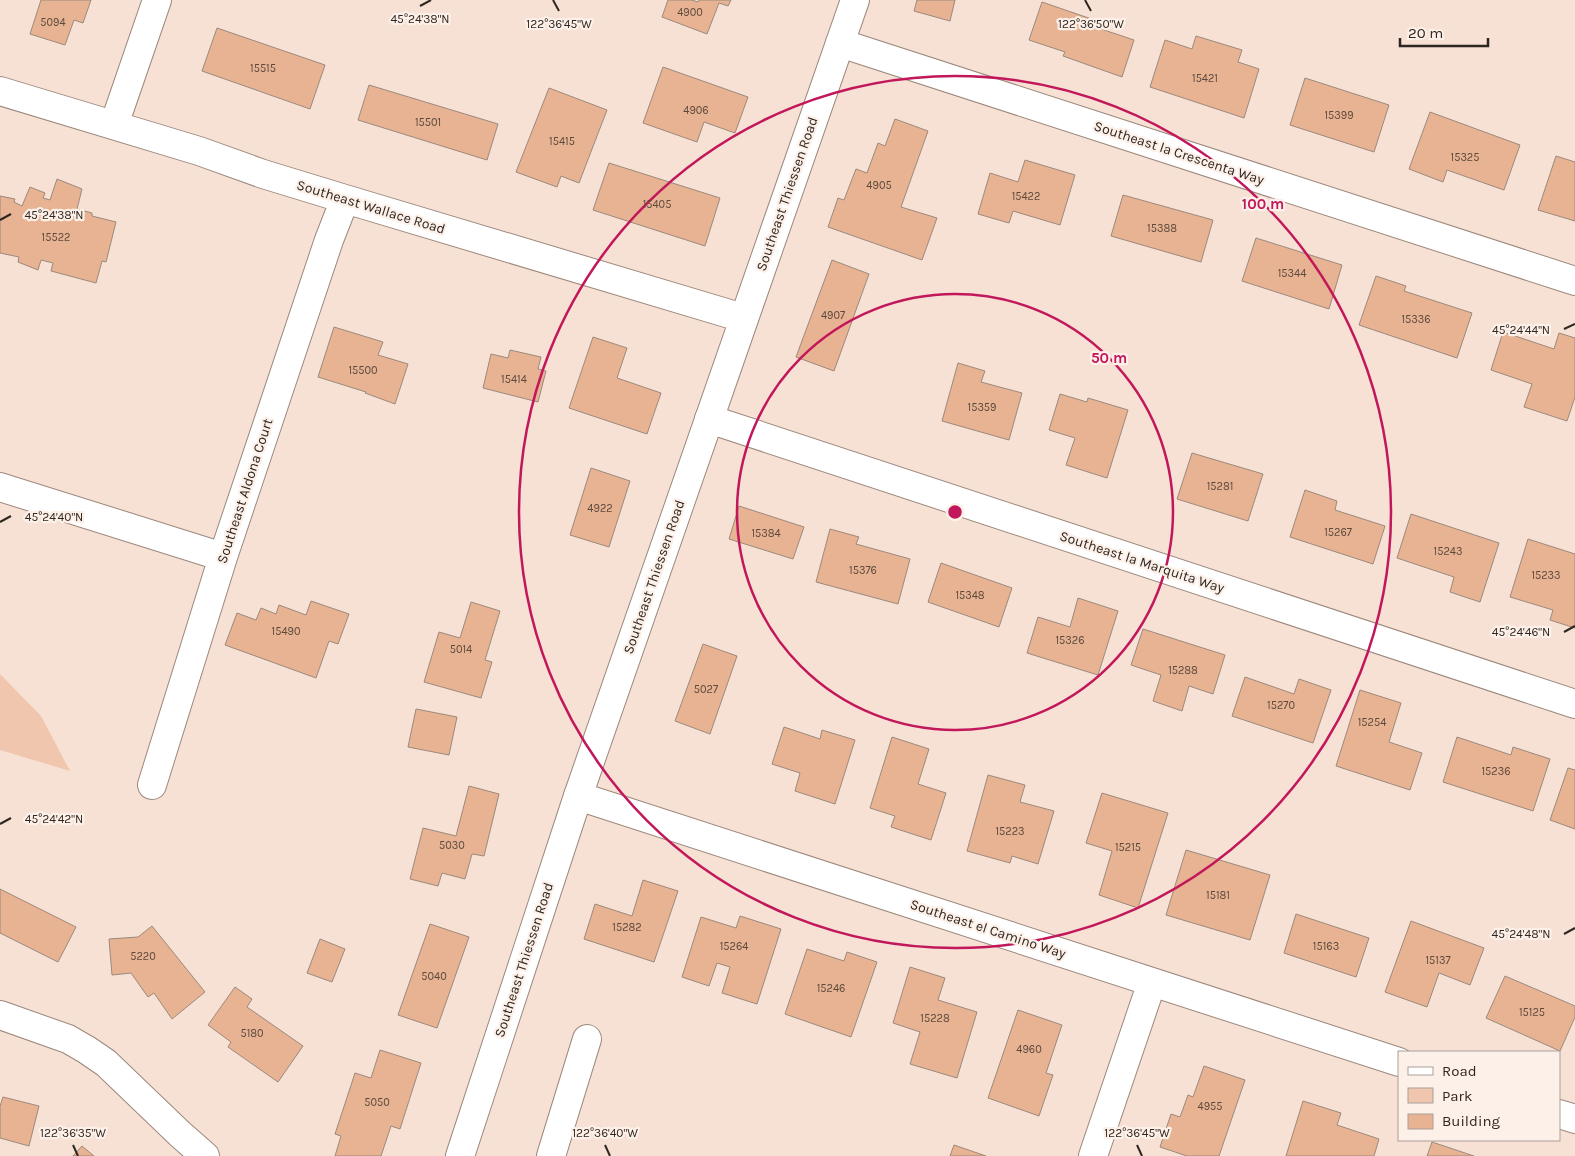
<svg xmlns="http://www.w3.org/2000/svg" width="1575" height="1156" font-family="Karla,sans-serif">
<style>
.green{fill:#f0c7ae}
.building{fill:#e7b392;stroke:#9c897d}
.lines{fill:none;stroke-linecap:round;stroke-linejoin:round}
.minor-casing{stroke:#9c887c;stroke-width:30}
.major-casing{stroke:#9c887c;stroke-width:30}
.minor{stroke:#fff;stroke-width:28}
.major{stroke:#fff;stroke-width:28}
.ticks{fill:none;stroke:#2e2621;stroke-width:2}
.ring{fill:none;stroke:#c2185b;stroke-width:2.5}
.labels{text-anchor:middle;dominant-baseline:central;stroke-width:4.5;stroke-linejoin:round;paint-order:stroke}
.number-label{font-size:11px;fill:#5c493d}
.street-label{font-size:14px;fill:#2e2621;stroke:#fdf0e8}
.ticks-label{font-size:12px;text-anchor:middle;fill:#2e2621;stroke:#fdf0e8;stroke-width:4.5;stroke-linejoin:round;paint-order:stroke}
.centre{fill:#c2185b;stroke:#fdf0e8;stroke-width:2.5}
.ring-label{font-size:15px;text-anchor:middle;font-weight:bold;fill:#c2185b;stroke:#fdf0e8;stroke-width:4.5;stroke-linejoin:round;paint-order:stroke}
</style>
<rect width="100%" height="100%" fill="#f6e1d4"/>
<!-- green -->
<path class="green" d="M0,674L41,716L70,771L0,750Z"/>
<!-- building -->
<path class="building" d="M41,0H91L83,23L74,20L65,45L30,34Z
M668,0H692L698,2L699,0H731L728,6L719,3L707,34L662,17Z
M917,0H955L950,21L914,11Z
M1042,2L1106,24L1104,30L1134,40L1122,77L1063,56L1065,52L1029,40Z
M217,28L325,65L310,109L202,71Z
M1196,36L1242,50L1238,62L1259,69L1244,118L1150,87L1165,40L1192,49Z
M663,67L748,97L735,133L704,122L697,142L643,123Z
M1305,78L1389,105L1374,152L1290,125Z
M369,85L498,124L487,160L358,120Z
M549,88L607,110L579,183L561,176L557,187L516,172Z
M1430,112L1520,145L1504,190L1447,170L1443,182L1409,169Z
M895,119L928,131L901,207L937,218L922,260L828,227L838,198L844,200L856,169L867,173L878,143L885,146Z
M1556,156L1575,162V221L1538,210Z
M1025,160L1075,175L1060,225L1013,211L1009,223L978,214L990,173L1018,182Z
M609,163L720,198L705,246L593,210Z
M57,179L82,189L77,209L92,213V216L116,222L106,262L102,261L96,283L51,271L53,263L41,260L38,270L18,262L19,257L0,253V196L15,199L14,202L22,206L30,187L45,193L43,198L50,200Z
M1123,195L1213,220L1201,262L1111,236Z
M1256,238L1342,265L1329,309L1242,281Z
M832,260L869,274L834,371L796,357Z
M1376,276L1406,286L1404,291L1472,313L1457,358L1359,325Z
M334,327L383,342L378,355L408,364L395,404L365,393L366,392L318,377Z
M1503,332L1554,349L1559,333L1575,338V397L1567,421L1524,407L1532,384L1491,370Z
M593,337L627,348L617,378L661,393L647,434L569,408Z
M510,350L541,357L538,369L546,371L538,402L483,388L491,354L508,358Z
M958,363L985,371L981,382L1022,393L1009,440L942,421Z
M1060,394L1087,402L1088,398L1128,410L1107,478L1066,465L1075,438L1049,430Z
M1192,453L1263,474L1248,521L1177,499Z
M591,468L630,481L609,547L570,535Z
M1305,490L1337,501L1335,510L1385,526L1373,564L1290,537Z
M739,506L804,527L793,559L729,539Z
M1411,514L1499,543L1480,602L1450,592L1454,577L1397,558Z
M830,529L859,537L856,544L910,559L898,604L816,582Z
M1528,539L1575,554V628L1550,620L1553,610L1510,597Z
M941,563L1012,588L999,627L928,602Z
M1078,598L1118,611L1098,675L1027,653L1038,617L1070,627Z
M311,601L349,614L338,644L329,641L316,678L225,645L237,613L256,620L261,608L276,614L279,605L306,615Z
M471,602L500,611L485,660L492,662L481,698L424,682L439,632L460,638Z
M1143,629L1225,655L1213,694L1189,686L1182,711L1153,701L1161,675L1131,665Z
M703,644L737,656L710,734L675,721Z
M1245,677L1294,694L1299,679L1331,690L1313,743L1232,716Z
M1360,690L1401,703L1389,742L1422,753L1410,790L1336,766Z
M416,709L457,717L449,755L408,747Z
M784,727L820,739L822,730L855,740L835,804L795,791L800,773L772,764Z
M892,737L929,749L918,784L946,793L931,840L891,827L895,816L870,808Z
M1457,737L1511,755L1513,747L1550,759L1533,811L1443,782Z
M1568,768L1575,770V829L1550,820Z
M988,775L1025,785L1020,802L1054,811L1038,864L1012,856L1010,863L967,851Z
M469,786L499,794L484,856L472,854L465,879L442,873L438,886L410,879L423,828L456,836Z
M1102,793L1168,813L1138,908L1099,895L1112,851L1086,843Z
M1186,850L1270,875L1250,940L1166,915Z
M643,880L678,891L654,962L584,939L595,904L632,916Z
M0,889L76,927L58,962L0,933Z
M1296,914L1369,938L1356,977L1284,953Z
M740,916L781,929L757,1004L722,993L730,967L717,963L709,986L682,977L701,917L736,928Z
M1411,921L1484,948L1470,985L1439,973L1427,1007L1385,992Z
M430,924L469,937L437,1028L398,1015Z
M152,926L205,992L172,1019L154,993L148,997L131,973L112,975L109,939L138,937Z
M320,939L345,949L332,982L307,973Z
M807,949L844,961L847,952L877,962L851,1037L785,1014Z
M910,967L945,978L938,1000L977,1012L957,1078L910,1064L920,1032L893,1023Z
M1505,976L1575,1006V1017L1560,1051L1486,1018Z
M235,987L252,999L247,1007L303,1046L278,1082L228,1047L231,1042L208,1025Z
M1018,1010L1062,1025L1046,1073L1053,1075L1039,1116L988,1098Z
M380,1050L421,1063L400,1129L391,1126L381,1156H335L341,1136L335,1134L355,1073L371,1078Z
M1204,1066L1245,1080L1219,1156H1187L1160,1147L1171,1114L1180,1117L1188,1095L1193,1097Z
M3,1097L39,1106L29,1146L0,1138V1106Z
M1303,1101L1341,1113L1337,1125L1379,1139L1374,1156H1286Z
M1432,1142L1474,1156H1427Z
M954,1145L986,1156H950Z
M82,1146L94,1156H73Z"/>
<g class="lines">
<defs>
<path id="minor" d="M840,43L1575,281
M0,91L199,151L263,174L345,199L743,318
M114,125L157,0
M709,419L1575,704
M0,487L223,557
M152,785L223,557L329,240L345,199
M578,796L1399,1062
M0,1015L68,1039L87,1050L106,1063L180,1134L205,1156
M1559,1114L1575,1119
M551,1156L587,1039
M1093,1156L1152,982"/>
<path id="major" d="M460,1156L578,796L855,0"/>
</defs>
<!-- minor casing -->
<use href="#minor" class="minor-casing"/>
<!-- major casing -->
<use href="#major" class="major-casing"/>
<!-- minor -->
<use href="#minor" class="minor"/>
<!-- major -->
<use href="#major" class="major"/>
</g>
<!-- ticks -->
<path class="ticks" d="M553,0L559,11M1085,0L1091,11M420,6L431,0M0,220L11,214M1564,329L1575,324M0,522L11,516M1564,632L1575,626M0,824L11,818M1564,934L1575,928M73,1145L78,1156M605,1145L610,1156M1137,1145L1142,1156"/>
<!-- distance rings -->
<g class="ring">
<circle cx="955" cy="512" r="218"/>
<circle cx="955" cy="512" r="436"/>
</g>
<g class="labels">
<!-- number labels -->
<g class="number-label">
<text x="690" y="12">4900</text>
<text x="53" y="22">5094</text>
<text x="263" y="68">15515</text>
<text x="1205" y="78">15421</text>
<text x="696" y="110">4906</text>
<text x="1339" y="115">15399</text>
<text x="428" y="122">15501</text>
<text x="562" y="141">15415</text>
<text x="1465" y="157">15325</text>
<text x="879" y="185">4905</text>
<text x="1026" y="196">15422</text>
<text x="657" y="204">15405</text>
<text x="1162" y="228">15388</text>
<text x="56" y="237">15522</text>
<text x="1292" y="273">15344</text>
<text x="833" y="315">4907</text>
<text x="1416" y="319">15336</text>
<text x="363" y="370">15500</text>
<text x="514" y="379">15414</text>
<text x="982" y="407">15359</text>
<text x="1220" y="486">15281</text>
<text x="600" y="508">4922</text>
<text x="1338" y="532">15267</text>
<text x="766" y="533">15384</text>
<text x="1448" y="551">15243</text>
<text x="863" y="570">15376</text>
<text x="1546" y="575">15233</text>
<text x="970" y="595">15348</text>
<text x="286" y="631">15490</text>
<text x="1070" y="640">15326</text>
<text x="461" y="649">5014</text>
<text x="1183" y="670">15288</text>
<text x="706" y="689">5027</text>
<text x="1281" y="705">15270</text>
<text x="1372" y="722">15254</text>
<text x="1496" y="771">15236</text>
<text x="1010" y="831">15223</text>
<text x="452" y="845">5030</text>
<text x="1128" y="847">15215</text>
<text x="1218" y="895">15181</text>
<text x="627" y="927">15282</text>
<text x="734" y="946">15264</text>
<text x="1326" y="946">15163</text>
<text x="143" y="956">5220</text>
<text x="1438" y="960">15137</text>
<text x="434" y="976">5040</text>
<text x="831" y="988">15246</text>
<text x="1532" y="1012">15125</text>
<text x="935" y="1018">15228</text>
<text x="252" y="1033">5180</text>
<text x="1029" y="1049">4960</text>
<text x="377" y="1102">5050</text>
<text x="1210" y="1106">4955</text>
</g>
<!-- street labels -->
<g class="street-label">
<text transform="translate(1179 153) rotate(18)">Southeast la Crescenta Way</text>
<text transform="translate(787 194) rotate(-71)">Southeast Thiessen Road</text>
<text transform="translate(371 207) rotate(17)">Southeast Wallace Road</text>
<text transform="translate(245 491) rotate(-72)">Southeast Aldona Court</text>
<text transform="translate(1142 562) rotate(18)">Southeast la Marquita Way</text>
<text transform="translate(654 577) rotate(-71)">Southeast Thiessen Road</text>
<text transform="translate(988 929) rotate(18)">Southeast el Camino Way</text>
<text transform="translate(524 960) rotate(-72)">Southeast Thiessen Road</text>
</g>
</g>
<g class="ticks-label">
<text x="420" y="23">45°24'38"N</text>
<text x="559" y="28">122°36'45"W</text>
<text x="1091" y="28">122°36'50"W</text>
<text x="54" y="219">45°24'38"N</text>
<text x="1521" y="334">45°24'44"N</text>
<text x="54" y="521">45°24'40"N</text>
<text x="1521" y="636">45°24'46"N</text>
<text x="54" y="823">45°24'42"N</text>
<text x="1521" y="938">45°24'48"N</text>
<text x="73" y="1137">122°36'35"W</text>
<text x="605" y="1137">122°36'40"W</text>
<text x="1137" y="1137">122°36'45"W</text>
</g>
<circle cx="955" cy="512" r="8" class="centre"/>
<g class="ring-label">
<text x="1263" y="209">100 m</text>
<text x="1109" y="363">50 m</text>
</g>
<!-- legend -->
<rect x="1398" y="1051" width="162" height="90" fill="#fdf0e8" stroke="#aa9f98"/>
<rect x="1408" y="1067" width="25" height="8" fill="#ffffff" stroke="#aa9f98"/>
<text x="1442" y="1076" font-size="15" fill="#2e2621">Road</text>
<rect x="1408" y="1088" width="25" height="15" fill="#f0c7ae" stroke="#aa9f98"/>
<text x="1442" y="1101" font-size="15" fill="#2e2621">Park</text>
<rect x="1408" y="1114" width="25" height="15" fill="#e7b392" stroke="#aa9f98"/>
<text x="1442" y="1126" font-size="15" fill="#2e2621">Building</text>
<!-- scale -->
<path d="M1400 38v8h88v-8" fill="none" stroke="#2e2621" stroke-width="2.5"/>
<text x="1408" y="38" font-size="15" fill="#2e2621" stroke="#fdf0e8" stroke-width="4" paint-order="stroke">20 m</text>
</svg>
